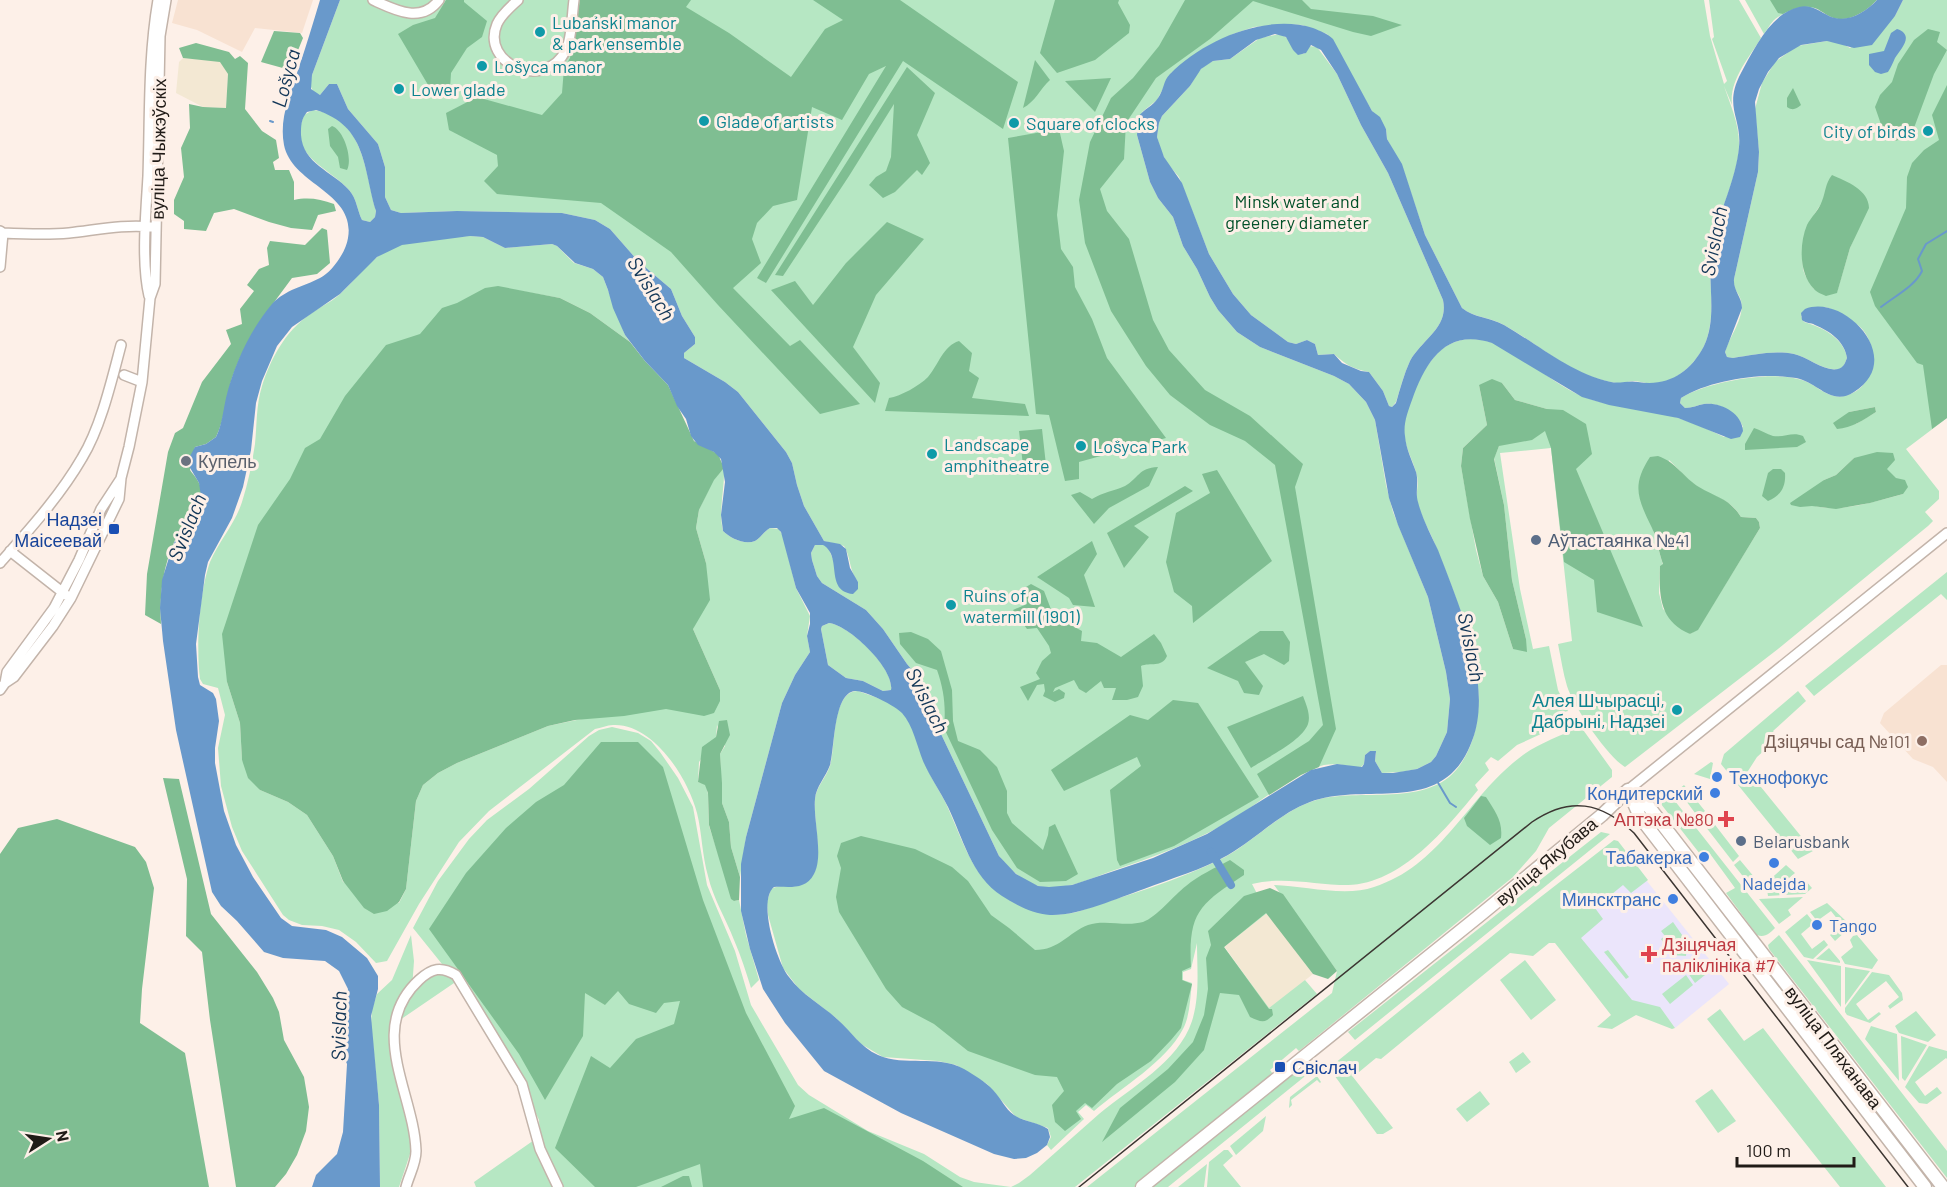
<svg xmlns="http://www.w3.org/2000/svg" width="1947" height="1187" font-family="Barlow,sans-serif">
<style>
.built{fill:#f8e2d2}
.industrial{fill:#f3e8d3}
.medical{fill:#ebe5fb}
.green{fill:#b6e7c3;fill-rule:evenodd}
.forest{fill:#7fbe92}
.water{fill:#6999cb;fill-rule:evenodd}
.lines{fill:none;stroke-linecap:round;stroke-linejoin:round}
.stream{stroke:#6999cb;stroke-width:2}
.canal{stroke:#6999cb;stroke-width:8}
.minor-casing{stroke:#c3b4aa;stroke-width:12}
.major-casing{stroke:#c3b4aa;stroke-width:15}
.minor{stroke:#fff;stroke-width:9}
.major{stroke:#fff;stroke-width:12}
.tram{stroke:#3c3632;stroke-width:1.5}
.culture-dot{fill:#0f9aa8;stroke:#fdf0e8;stroke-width:2}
.worship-dot{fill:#6b7280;stroke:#fdf0e8;stroke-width:2}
.transit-dot{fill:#1a4fb4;stroke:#fdf0e8;stroke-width:2}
.service-dot{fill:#5c6f8a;stroke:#fdf0e8;stroke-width:2}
.education-dot{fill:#8d6e63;stroke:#fdf0e8;stroke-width:2}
.shop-dot{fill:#3f7fe0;stroke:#fdf0e8;stroke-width:2}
.health-dot{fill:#e0444e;stroke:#fdf0e8;stroke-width:2}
.labels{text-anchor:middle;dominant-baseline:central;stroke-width:6;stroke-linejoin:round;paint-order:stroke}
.culture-label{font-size:18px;fill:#0d838f;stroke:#fdf0e8;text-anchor:start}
.street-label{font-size:18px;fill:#201b17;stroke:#fdf0e8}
.park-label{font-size:18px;fill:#005028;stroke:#fdf0e8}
.worship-label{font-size:18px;fill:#5b616d;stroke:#fdf0e8;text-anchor:start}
.transit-label{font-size:18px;fill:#164399;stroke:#fdf0e8;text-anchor:end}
.service-label{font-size:18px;fill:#4e5e75;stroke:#fdf0e8;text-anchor:start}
.education-label{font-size:18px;fill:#785e54;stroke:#fdf0e8;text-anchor:end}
.shop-label{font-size:18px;fill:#366cbe;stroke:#fdf0e8;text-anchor:end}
.health-label{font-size:18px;fill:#be3a42;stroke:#fdf0e8;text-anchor:end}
.water-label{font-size:20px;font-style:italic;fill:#123657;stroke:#fdf0e8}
</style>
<rect width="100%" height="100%" fill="#fdf0e8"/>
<!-- built -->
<path class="built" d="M178,0H313L302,33L255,28L242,52L197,30L172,23Z
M1941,665H1947V782L1933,767L1913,759L1880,723L1884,713Z"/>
<!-- industrial -->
<path class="industrial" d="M183,58L220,61L228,74L226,108L203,107L176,93L179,62Z
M1267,913L1313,974L1269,1009L1224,946Z"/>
<!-- medical -->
<path class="medical" d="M1619,879L1646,880L1729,984L1675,1028L1661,1009L1631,1001L1579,937L1585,906Z"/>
<!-- green -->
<path class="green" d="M340,0H1704L1710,36L1724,84L1727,81L1712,39L1714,37L1709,0H1739L1761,38C1749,58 1729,80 1732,105L1724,86C1730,104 1739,123 1739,143C1740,171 1718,215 1712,244C1706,277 1718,312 1705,344C1697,362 1678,381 1658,383C1650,385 1643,382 1635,381C1629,381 1623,384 1617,383C1574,378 1540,345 1504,325C1491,317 1474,318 1462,308L1425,235L1403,169L1387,139L1386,129L1372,111L1327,34L1302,25L1284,24L1254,27L1233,34L1203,49L1171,73L1157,100L1142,112L1137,135L1150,182L1158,198L1173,217L1183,246L1197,269L1210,297L1218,310L1237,332L1260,347L1334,376L1349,384L1366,402L1375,420L1386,485L1393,512L1428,597L1446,672L1450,699L1447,732L1436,756L1431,762L1417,769L1401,772L1382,773L1375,761L1376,753L1370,751L1365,755L1364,764L1360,768C1348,766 1337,763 1324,765C1295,772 1263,800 1238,816C1198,841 1154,857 1109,872C1087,880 1062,892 1038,886C1022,881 1009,869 999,856L932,715L919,678L907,664L883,629L866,610L822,583L817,576L812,560L811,553L815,545C832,542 828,553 835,562C841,569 851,576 858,582C849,571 851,557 844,546L824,541L804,506L797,485L792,463L786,452L738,392L725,382L684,358V353L695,344V337L682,316L671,289L638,261L610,229L595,220L562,213L457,211L401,213L391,210L385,197V167L378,144L348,109L337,84H329L320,95L314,93L310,85L312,75Z
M1745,0H1877L1789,11C1773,19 1774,19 1764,34Z
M1903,0H1947V418L1906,449L1939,491V499L1925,512L1933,521L1928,526L1778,649L1625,767C1608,757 1573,706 1567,686C1563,673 1561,658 1558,644L1572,641L1551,448L1500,453L1520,589L1533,649L1549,646L1558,690L1568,711L1560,713L1559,718L1563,724L1517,745L1498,761L1491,757L1485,763L1489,770L1475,785L1478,790C1447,828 1401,884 1348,885C1315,885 1284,876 1252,884L1267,913L1224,947L1269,1008L1305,980L1317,994L1075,1187H476L474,1182L537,1138L540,1141L539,1120L515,1070L456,975L446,969L413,928L438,881L469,839L487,820L529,789L589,736L599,730L612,727L638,733L651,741L660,752L678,778L693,807L707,885L735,951L751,1005L798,1085L809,1095L868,1131L924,1154L960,1177L974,1182L1011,1187L1019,1183L1030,1175C1053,1155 1076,1134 1099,1114C1131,1087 1178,1063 1192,1021C1200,996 1197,968 1197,943L1191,969L1183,972V980L1192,983C1190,998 1190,1016 1183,1029C1166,1062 1122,1087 1094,1111L1086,1105L1078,1112L1084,1119L1051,1150L1047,1145L1051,1137L1048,1128L1016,1117L987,1084L956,1065L938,1061L883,1057L861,1044L836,1018L799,989L783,968L768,915L767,902L771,889C786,881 798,894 812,876C824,861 813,818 815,799C816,787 826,778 830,766C836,748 831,691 858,691C872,696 893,702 903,713C915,728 919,751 927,768C933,782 942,794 948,808C967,851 974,883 1019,905C1038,914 1056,917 1077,912C1126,895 1179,881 1225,857C1257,839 1284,808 1320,799C1365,788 1433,809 1462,762C1478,737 1481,706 1477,677C1471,633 1453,590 1437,549C1431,533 1420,516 1417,500C1416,492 1419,484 1417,476C1414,461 1404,447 1404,431C1404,410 1418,377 1431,361C1443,344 1461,336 1482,340C1517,346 1550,384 1584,397C1608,406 1633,408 1658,413C1681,417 1703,427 1724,437L1743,427C1738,413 1719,402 1704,404C1698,405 1692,408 1685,408L1680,403L1681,398C1707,382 1772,370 1802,380C1816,384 1828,400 1844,396C1876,390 1881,345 1859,326C1852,320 1832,307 1823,307C1816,308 1807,314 1801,316L1804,322C1822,327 1844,338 1847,358C1845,363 1844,367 1839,369C1824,372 1808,357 1794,354C1774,350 1753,355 1733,358L1727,357L1725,352C1729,337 1745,318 1741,301C1739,292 1733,291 1734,279L1758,172L1759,152L1755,109L1762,83L1775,62L1797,46L1827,41L1839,42L1850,48L1895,16ZM1822,203L1858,229L1850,248L1837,292L1814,289C1810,282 1803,275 1803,267C1800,246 1809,219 1822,203ZM1502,383L1515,400L1547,409L1499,446L1494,458L1504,505L1512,580L1526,639L1513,649L1498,602L1483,576L1476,550L1461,466L1463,448L1487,425L1479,385ZM1875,407L1876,412L1856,424L1849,412ZM1854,458C1884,468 1889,464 1903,494C1876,501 1839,514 1812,505L1824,480L1836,475ZM1669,460C1678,468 1687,480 1698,487C1715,499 1729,497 1741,517L1756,518L1759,522L1760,528L1698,629L1690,634L1663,609L1659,593L1660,566L1663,565L1653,530Z
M1280,34L1289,39L1293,50L1304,54L1309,46L1317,47L1337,74L1361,125L1388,173L1443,300C1449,328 1422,339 1410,361C1404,374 1400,389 1396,402L1392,407L1389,406L1383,391L1369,372C1352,369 1345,364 1334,354L1318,355L1315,344L1307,340L1296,344L1288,342L1251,315L1233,294L1209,254L1179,177L1167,163L1161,151L1157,137L1159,123L1162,116L1190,86L1198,72L1204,66L1213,61L1230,59L1260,38Z
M313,110C364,117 365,172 376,211L375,217L370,222L362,220C357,210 357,199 349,190C328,166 287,157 304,115Z
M470,236L483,237L505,248L552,244L557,246L574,263L593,269L603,277L625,335L630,342L590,313L560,298L498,287L227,682L240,723L242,760L260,790L288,802L307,815L333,856L343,882L399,903L406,889L416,801L423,785L438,773L457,763L548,726L720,690L693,629L706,563L696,528L699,510L713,480L724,468C725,488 718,511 723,531C730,538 744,545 755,541C761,538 764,531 770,528L779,529L783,536L796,588L810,616L807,636L810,652L795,675L782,703L746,837L740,877L731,847L729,822L722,803L720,754L725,746L717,725L716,738L699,762L698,782L706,784L708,794L709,826L734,901L739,900L746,935L759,980L751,988C746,972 741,956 734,940C726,919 713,898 708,876C702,855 702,833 697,813C688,778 653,723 613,725C607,725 601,728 595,729L489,811L459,842L419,904L387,961L376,963L356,942L339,930L322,926L302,925L289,920L283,915L242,851L232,827L221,786L218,748L225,715L218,688L203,684L200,679C196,647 199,593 210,562C219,541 235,524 242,502C248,483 252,464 255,444C257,425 256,405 262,386C271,358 285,332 309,315C319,307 330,303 339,295C355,281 367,262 386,251C408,239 445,237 470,236Z
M1947,572V600L1941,594L1814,696L1805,686Z
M829,623C849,625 895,668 891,690L883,691L863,681L846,678L828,665L821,629L822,626Z
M1798,691L1806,701L1773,731L1778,738L1757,757L1748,771L1813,851L1798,859L1721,764L1724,754Z
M1581,727L1612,770V777L1549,828L1536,851L1513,877L1299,1051L1296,1048L1270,1070L1273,1074L1134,1187H1087L1332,993L1337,971L1274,885C1304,886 1346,897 1374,887C1443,865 1468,795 1523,755C1540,743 1561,735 1581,727Z
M1711,762L1713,763L1710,779L1694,774Z
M1684,785L1705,811L1698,817L1678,790Z
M1671,796L1775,928C1770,933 1765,938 1757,935L1726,893L1735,888L1708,851L1700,854L1661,804Z
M1709,817L1739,856L1733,862L1702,822Z
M1601,832L1610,834L1355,1040L1348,1032Z
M1614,840L1618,841L1648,880L1631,893L1623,885L1595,908L1603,919L1581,938L1632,1000L1660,1007L1675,1028L1672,1029L1636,1015L1612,1029L1597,1027L1611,1015L1555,943H1549L1533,956L1510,953L1381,1059L1376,1058L1353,1077L1393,1128L1383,1134H1377L1329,1068L1538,899Z
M1740,860L1760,884L1753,889L1734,865Z
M1786,865L1795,873L1777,888L1782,895L1768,896L1766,883Z
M1802,880H1805L1812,888L1805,894L1784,895Z
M1803,897L1788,910L1791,915L1779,924L1759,899Z
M1827,903L1848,923L1846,931L1835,941L1830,935L1842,925L1831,911L1817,921L1810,912Z
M1807,914L1814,923L1801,934L1812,949L1824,940L1828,945L1813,959L1804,957L1785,932Z
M1673,922L1687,942L1686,956L1672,955L1661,939L1665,936L1661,931Z
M411,935L414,961L412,989L432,972H446L457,981L394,1024L411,1140L410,1154L399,1187H380L379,1105L371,1024L372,1009L377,994L392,980Z
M1779,935L1947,1151V1178L1769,949L1768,945Z
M1857,935L1878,960L1872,969L1845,964L1841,957L1853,947L1850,940L1853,936Z
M1829,948L1840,961V963L1816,959Z
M1608,950L1629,977L1626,979L1604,952Z
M1525,960L1556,1000L1531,1020L1500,980Z
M1689,960L1705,963L1710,971L1695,983L1688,973Z
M1807,960L1841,966V1007Z
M1845,967L1870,971L1845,1005Z
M1872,972L1889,975L1902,993L1903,1000L1890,1009L1888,1006L1899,997L1886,981L1856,1004L1868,1020L1879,1012L1881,1014L1870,1023L1847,1015L1845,1012V1008Z
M1686,975L1693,985L1670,1004L1662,994Z
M1720,1009L1744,1041L1763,1028L1886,1187H1840L1707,1019Z
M1916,1011L1936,1035L1928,1042L1899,1033L1895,1026Z
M1871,1026L1897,1034L1899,1081L1865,1039Z
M1901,1036L1927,1045L1905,1081L1902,1078Z
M1929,1046L1947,1051V1059L1946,1058L1915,1082L1925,1096L1937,1087L1942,1093L1927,1104L1919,1103L1905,1087Z
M1523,1052L1531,1062L1516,1073L1509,1062Z
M1301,1066L1304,1067L1309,1073L1168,1187H1153Z
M1317,1076L1321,1082L1320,1083L1317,1080L1291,1100L1292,1105L1289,1108L1290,1097Z
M1712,1089L1736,1121L1718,1133L1695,1101Z
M1480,1091L1490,1104L1467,1122L1456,1109Z
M1266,1116L1263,1131L1236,1155L1230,1146Z
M1224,1150H1228L1233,1156L1223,1165L1241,1187H1207L1209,1162Z
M1207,1164L1204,1187H1178Z"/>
<!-- forest -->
<path class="forest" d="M446,0H464V2L487,21L482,37L467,48L451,73L450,89L440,97L434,95L398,34L413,25L435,18Z
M580,0H691L686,7L729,33L791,77L825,29L843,20L813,0H900L1018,82L1003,129L903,61L766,283L757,278L886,66L869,74L842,120L812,107L797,200L773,206L757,223L752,239L761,263L733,288L790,346L800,340L860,404L820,414L718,305L671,252L601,203L497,194L484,181L498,166L497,155L449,130L446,113L477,97L542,115L562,93L564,68L570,58Z
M1055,0H1119L1118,3L1130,25L1129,33L1095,60L1057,73L1040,53Z
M1185,0H1302L1311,9L1373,16L1402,25L1371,36L1353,32L1253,1L1210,39L1156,78L1126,123L1124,159L1100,189L1107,211L1129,239L1153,320L1169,350L1205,390L1250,416L1303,464L1295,487L1336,729L1319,767L1301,775L1269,795L1257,774L1309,741L1323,725L1275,465L1245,441L1210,425L1170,395L1146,366L1111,311L1085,243L1079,200L1090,142L1111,98L1133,78L1159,46Z
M1770,0H1877C1866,12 1847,24 1831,17C1824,14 1817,7 1810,7C1800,6 1791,10 1783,14L1778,13Z
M1928,29L1940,32L1937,42L1947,50L1934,74L1911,136L1895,141L1884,133L1875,107L1880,95L1892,82L1898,64L1914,40Z
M274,31L300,33L303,38L290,70L261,62Z
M196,43L229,52L235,59L240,56L248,63L245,109L262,131L276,140L279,158L273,162L275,170H289L294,182V200C308,197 320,199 334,204L336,211L318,215L312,230L291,228L269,222L234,209L214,213L206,231L184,229V221L174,214V200L184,177L181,148L190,128L189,104L203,107L226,108L228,74L220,62L183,58L179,48Z
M1035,60L1050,80C1040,89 1035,102 1023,108Z
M907,67L935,93L917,135L930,163L922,175L917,170L895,192L883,198L869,185L876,177L886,171L891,157L894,104L849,176L783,276L775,275Z
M1111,78L1095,112L1065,81Z
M1947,85V418L1932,429L1923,365L1917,363L1875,306L1870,292L1906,208L1907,177L1912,163L1924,150L1939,140L1932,115Z
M1793,88L1801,105C1796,109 1793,111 1787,107V98Z
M332,126C344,130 353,159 347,170L340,168L338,157L330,146L328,129Z
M1059,129L1064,151L1057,215L1061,249L1073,267L1075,287L1092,319L1107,358L1166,438L1079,462V479L1065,481L1049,415L1036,414L1008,138Z
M1832,175C1846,181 1869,190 1869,208L1850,248L1837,293L1826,296C1822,294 1816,292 1814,289C1799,274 1799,244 1807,225C1811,217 1819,210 1822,201C1826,191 1825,184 1832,175Z
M887,222L924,239L876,295L853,347L880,383L875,403L771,290L795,281L813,305L846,263Z
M322,228L327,230L330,263L317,274L292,278C270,308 248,335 235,370C226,391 226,417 216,437L206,444L195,447L190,470C195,477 203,485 201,494C199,507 186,518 180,530C164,559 159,591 161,624L145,615L147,574L168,452L175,433L183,428L202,382L231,344L226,330L242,324L240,309L254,291L247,285L259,269L269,265L267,248L270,241L305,245Z
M498,286L560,298L590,313L630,342L645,361L668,385L694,441L718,454L724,468L714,480L699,510L696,528L706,563L710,600L693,629L720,690V701L714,713L704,716L666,709L624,716L575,720L548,726L457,763L438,773L423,785L416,801L406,889L399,902L387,911L374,914L364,908L343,881L333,856L307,815L288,802L260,790L248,778L242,760L240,723L227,682L222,634L258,525L290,479L305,448L320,439L345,396L386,345L420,334L442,308L457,303L485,288Z
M959,341L972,353L969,371L979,378L972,398L1025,404L1029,416L885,411L889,398C901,396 919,386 928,377C939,364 943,346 959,341Z
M1492,379L1502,383L1515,400L1547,409L1563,410L1586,424L1592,454L1576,469L1643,627L1597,612L1594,580L1564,562L1551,448L1545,431L1532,440L1499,446L1494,459L1504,505L1512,580L1526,639L1527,652L1513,649L1498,602L1483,576L1470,519L1461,466L1463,448L1487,425L1479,385Z
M1875,407L1876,412C1863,420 1852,428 1837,429L1833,423L1849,412Z
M1754,428C1760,430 1767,434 1773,436C1784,438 1792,431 1803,436L1806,442L1797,447L1745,450V444Z
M1042,429L1047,474H1024L1019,431Z
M1877,452L1893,453L1895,460L1887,469L1896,478L1905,480L1908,487L1903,494L1870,503L1836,509L1812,506L1800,507L1791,505L1790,503L1824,480L1836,475L1854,458Z
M1658,456C1676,462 1684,478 1699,487C1717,498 1729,498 1741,517L1756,518L1759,522L1760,528L1698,630L1690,634C1659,621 1659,595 1660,566L1663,564C1659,553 1657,539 1652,528C1638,499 1631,486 1650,457Z
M1158,467L1149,486L1109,508L1094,524L1071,495L1080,492L1092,499C1103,492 1114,491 1125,486C1139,478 1138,468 1158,467Z
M1773,469H1781L1785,473C1786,486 1781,496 1768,501L1762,496L1768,473Z
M1217,470L1272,561L1193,623L1192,606L1174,592L1166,562L1176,513L1210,493L1202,474Z
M1185,486L1193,491L1134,526L1149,537L1124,568L1107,533Z
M1092,541L1097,554L1084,575L1095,607L1073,605L1069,598L1037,577Z
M1031,584L1044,591L1052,612L1059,619L1082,631L1081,641L1097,643L1121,657L1154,634L1161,643L1167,656C1162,668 1150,662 1141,666L1143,686L1138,697L1127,700H1112L1116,688H1104L1101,681L1086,693L1079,689L1074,680L1055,688L1053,692L1059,689L1065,693L1064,698L1055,702L1043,696L1045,691L1044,684L1037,685L1028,701L1020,687L1040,679L1036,673L1042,661L1051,653L1049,646L1037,628L1027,629L1013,610L1027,604L1026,587Z
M1260,631H1283L1290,642L1289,661L1284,665L1264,654L1245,662L1263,686L1259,695L1244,693L1238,681L1207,668Z
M911,632L928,639L941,651L952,690L953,721L958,741L980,750L997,767L1007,791V813L1012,823L1043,850L1048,835L1049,827L1055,824L1078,874L1066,881L1040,882L1017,868L992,830L944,728C946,707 944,690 937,670L916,663L900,644L899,633Z
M1303,696C1306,704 1311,715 1308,724C1302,741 1266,758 1251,768L1227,727Z
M1173,700L1198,703L1259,797L1174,846L1120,866L1117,860L1110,790L1141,766L1137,757L1064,791L1051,770L1130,715L1148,720Z
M727,720L730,735L720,754L722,783V803L729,822L731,847L740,877L739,900L734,901L731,899L709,825L708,793L705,785L698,782L702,747L716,737L719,721Z
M601,742H638L663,767L703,900L746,1013L795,1106L789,1119L824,1108L923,1161L963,1187H703L700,1164L636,1187H595L555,1148L591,1056L610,1068L636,1039L674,1024L680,1001L664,1003L656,1013L629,1004L618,991L605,1005L585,993L583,1036L545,1100L519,1054L429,929L466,873L506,828L536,802L564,785Z
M163,778L179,779L211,914L257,972L273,998L279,1012L284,1040L304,1077L309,1107L306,1131L297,1155L286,1174L275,1187H236L210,1020L202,952L186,936L187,879Z
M1481,796L1486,797C1495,811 1503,821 1501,838L1490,845L1467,826L1464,818Z
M57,819L135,847L146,862L154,888L142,989L140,1023L185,1053L209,1187H0V854L18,828Z
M861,836L915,849L952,867L968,881L991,915L1009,928L1035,950C1059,950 1068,933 1088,925C1105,919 1125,927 1143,922C1157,917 1174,895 1186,886C1199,875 1215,868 1230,860L1244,870V875C1200,904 1188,912 1191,967L1182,971V980L1192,984L1181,1028L1171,1040L1151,1061L1117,1084L1092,1108L1085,1103L1076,1111L1081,1119L1065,1131L1055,1122L1052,1105L1064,1091L1057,1077L1035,1075L968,1051L934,1024L902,1007L886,989L839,912L836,897L841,868L837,856L841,843Z
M1270,888L1283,894L1337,971L1328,979L1313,974L1266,913L1224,947L1269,1009H1272L1273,1015C1265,1024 1261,1022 1250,1017L1239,995L1220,993L1204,1050L1175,1082L1102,1142L1120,1108L1168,1069L1193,1042L1204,1015L1208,989L1206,958L1211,945L1208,931L1244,896Z
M683,1176H689L692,1187H661Z"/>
<!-- water -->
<path class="water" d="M320,0H340L312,75L311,89L320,95L329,84H337L348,109L378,144L385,167V197L391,210L401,213L457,211L562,213L595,220L610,229L638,261L671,289L682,316L695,337V344L684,353V358L725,382L738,392L786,452L792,463L797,485L804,506L824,541L840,544L846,549L850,568L858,582V589L853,594C824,591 843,556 823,545H815L811,553L812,560L817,576L822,583L866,610L883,629L907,664L919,678L932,715L999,856L1016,874L1038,886L1049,887L1072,885L1153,858L1207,834L1311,770L1337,764L1362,767L1364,764L1365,755L1370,751H1376L1375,761L1382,773H1393L1417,769L1431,762L1436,756L1447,732L1450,699L1446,672L1428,597L1398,525L1389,498L1375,420L1366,402L1349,384L1334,376L1260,347L1237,332L1218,310L1210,297L1197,269L1183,246L1173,217L1158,198L1150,182L1137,135L1138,117C1144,109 1153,106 1158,98C1164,90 1163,81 1170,74C1203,40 1266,13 1313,28C1320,31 1327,33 1333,39L1372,111L1380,117L1386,129L1387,139L1402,164L1425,235L1462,308C1474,318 1490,317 1504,325C1539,345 1570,373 1611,382C1620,384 1629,380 1638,382C1667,387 1690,373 1704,346C1719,314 1705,277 1713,243C1719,211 1736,180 1739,147C1742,117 1723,107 1741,73C1754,49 1771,13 1799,7C1811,4 1819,11 1829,16C1846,24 1865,13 1877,0H1903L1895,16L1872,45L1854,48L1827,41L1801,45L1779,58L1768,72L1759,89L1755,102L1759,152L1758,172L1734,279C1733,291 1742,297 1742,308L1725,352L1727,357L1733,358C1753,355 1773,350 1794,354C1808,357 1824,372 1838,369C1844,367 1845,363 1847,358C1845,342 1830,331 1815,325C1810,322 1807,324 1802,320L1801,313L1805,309C1844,293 1907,359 1854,392C1831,407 1818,382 1796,378C1763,372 1710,380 1681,398L1680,403L1685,408C1692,408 1698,405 1704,404C1721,402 1742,413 1743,431L1740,437L1731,439L1678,418L1609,405L1582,397L1492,343C1446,328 1426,361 1412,400C1408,411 1403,424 1405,436C1406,449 1412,460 1416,472C1419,482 1415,492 1418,502C1422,518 1431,535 1438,550C1459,605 1496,689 1470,746C1440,817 1366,781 1310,802C1280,813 1256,839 1228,855C1202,870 1172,878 1144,889C1117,898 1079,916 1050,915C1033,914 1016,905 1002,896C971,876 963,838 948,807C940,791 930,777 923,761C917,746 913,725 902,713C896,706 864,690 855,691C833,693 835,749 830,765C826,777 816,786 815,799C813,820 824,856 814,874C805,891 789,886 774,887C757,901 777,962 789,977C802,995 822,1005 837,1019C852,1032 860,1047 878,1055C905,1067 937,1054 964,1069C974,1075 986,1082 993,1090C1001,1098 1005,1109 1014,1115C1024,1122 1037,1122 1048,1129L1050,1137L1047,1145L1037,1153L1026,1158L1014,1159L994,1154L901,1113L824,1071L785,1023L763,989L750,949L741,911V864L746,837L782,703L795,675L810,652L807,636L810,624V613L796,588L781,532L777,528H770C764,531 761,538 755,541C744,545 730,538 723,531L721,515L725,482L721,459L714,452L698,445L691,436L686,419L677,406L668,385L645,361L625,335L613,308L608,290L603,277L593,269L575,263L557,246L552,244L505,248L483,237L470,236L402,245L377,257L340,294L292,327L277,346L262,381L256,403L251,450L243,487L232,518L208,562L205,575L196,644L198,677L200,685L213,693L216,699L219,721L215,748V763L224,811L236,845L253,877L281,918L292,926L326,930L342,937L367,958L378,976V989L371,1016L379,1105L380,1187H312L316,1175L337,1154L343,1132L347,1064L336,1039L337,1017L346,1003L348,989L339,971L325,961L283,958L264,952L237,921L221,906L212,892L176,730L163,641L160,608L162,580L172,548L180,529L201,496L199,483L189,466V458L195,447L206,444L216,437C222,425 223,411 226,398C234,365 250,330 272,304C286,289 303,287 320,278C332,272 346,252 348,238C356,192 292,185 284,145C279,119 290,94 298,70C306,47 313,23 320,0ZM1275,34L1286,37L1293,50L1298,55L1306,53L1311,45L1321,50L1337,74L1361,125L1388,173L1443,300C1449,328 1422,339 1410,361C1404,374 1400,389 1396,403L1392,407L1389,406L1383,391L1369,372L1361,371L1342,363L1334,354L1318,355L1315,344L1307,340L1296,344L1288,342L1251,315L1233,294L1209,254L1182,183L1164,157L1157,137L1159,123L1162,116L1190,86L1201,69L1213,61L1230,59L1256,40ZM316,110C367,126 363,168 376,211L375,217L370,222L362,220C357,210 357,199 349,190C332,171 303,164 301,135C301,126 301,119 307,112ZM829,623C849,625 895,669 891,690L883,691L863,681L846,678L828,665L821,629L822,626Z
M1897,29C1915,35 1901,49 1895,58C1893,63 1891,67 1888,72L1881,74L1875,72L1869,65V54L1884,51L1891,33Z"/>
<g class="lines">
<!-- stream -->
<path class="stream" d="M270,121L273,122
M1881,307C1895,296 1915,286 1922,271L1918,259L1926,244L1947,231
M1437,781L1450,803L1456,807"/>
<!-- canal -->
<path class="canal" d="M1211,852L1231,885"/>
<defs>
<path id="minor" d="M373,0C395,10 421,24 439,0
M518,0C510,7 501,15 497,24C480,64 545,92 566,50C572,38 572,14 574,0
M0,231L3,233C25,234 47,235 69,233C97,230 124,224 152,227
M0,267L3,233
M149,296C141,261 146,212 148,176C150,117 148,58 158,0
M124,375L142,382
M10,551L66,595
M0,563C29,530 60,496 82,458C101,427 112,379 121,345
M5,683L7,672L54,608L79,560L101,509L120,480
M0,690L5,683L14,677L53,626L71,598L119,499L121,478L129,447L142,382L150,298L155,284L160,36L166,0
M1628,790L1947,533
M406,1187C409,1175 416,1164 416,1151C414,1093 366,1029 419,980C432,968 441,966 456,975L522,1084L540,1149L558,1187"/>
<path id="major" d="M1628,790L1649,807L1943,1187
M1630,794L1640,817L1925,1187
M1142,1187L1479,916L1602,815L1628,790"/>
</defs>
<!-- minor casing -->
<use href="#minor" class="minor-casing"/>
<!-- major casing -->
<use href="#major" class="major-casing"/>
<!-- minor -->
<use href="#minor" class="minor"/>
<!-- major -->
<use href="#major" class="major"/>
<!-- tram -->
<path class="tram" d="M1079,1187L1532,822C1570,796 1601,802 1634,833L1908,1187"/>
</g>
<!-- markers -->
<g class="culture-dot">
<circle cx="540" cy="32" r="6"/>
<circle cx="482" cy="66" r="6"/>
<circle cx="399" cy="89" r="6"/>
<circle cx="704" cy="121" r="6"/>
<circle cx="1014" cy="123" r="6"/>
<circle cx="1928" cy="131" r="6"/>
<circle cx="1081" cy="446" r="6"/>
<circle cx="932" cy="454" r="6"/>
<circle cx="951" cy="605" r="6"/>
<circle cx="1677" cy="710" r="6"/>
</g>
<circle class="worship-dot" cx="186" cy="461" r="6"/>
<g class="transit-dot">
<rect x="108" y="523" width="12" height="12" rx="3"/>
<rect x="1274" y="1061" width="12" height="12" rx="3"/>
</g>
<g class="service-dot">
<circle cx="1536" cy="540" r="6"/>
<circle cx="1741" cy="841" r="6"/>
</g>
<circle class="education-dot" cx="1922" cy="741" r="6"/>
<g class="shop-dot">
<circle cx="1717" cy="777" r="6"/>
<circle cx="1715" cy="793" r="6"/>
<circle cx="1704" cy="857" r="6"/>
<circle cx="1774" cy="863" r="6"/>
<circle cx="1673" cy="899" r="6"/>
<circle cx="1817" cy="925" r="6"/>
</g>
<g class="health-dot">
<path d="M1723 810h6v6h6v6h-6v6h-6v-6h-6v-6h6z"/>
<path d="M1646 945h6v6h6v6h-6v6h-6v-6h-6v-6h6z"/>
</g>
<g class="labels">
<!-- culture labels -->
<g class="culture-label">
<text x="552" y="22">Lubański manor<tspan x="552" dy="21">&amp; park ensemble</tspan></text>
<text x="494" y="66">Lošyca manor</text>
<text x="411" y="89">Lower glade</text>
<text x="716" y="121">Glade of artists</text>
<text x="1026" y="123">Square of clocks</text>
<text x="1916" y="131" text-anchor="end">City of birds</text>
<text x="944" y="444">Landscape<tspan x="944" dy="21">amphitheatre</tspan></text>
<text x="1093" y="446">Lošyca Park</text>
<text x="963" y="595">Ruins of a<tspan x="963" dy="21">watermill (1901)</tspan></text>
<text x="1665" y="700" text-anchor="end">Алея Шчырасці,<tspan x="1665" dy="21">Дабрыні, Надзеі</tspan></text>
</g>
<!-- street labels -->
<g class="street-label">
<text transform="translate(158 149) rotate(-89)">вуліца Чыжэўскіх</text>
<text transform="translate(1546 861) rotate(-40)">вуліца Якубава</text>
<text transform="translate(1834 1047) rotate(53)">вуліца Пляханава</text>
</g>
<!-- park labels -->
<g class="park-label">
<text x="1297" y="201">Minsk water and<tspan x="1297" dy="21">greenery diameter</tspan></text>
</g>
<!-- worship labels -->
<g class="worship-label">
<text x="198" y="461">Купель</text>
</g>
<!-- transit labels -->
<g class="transit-label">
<text x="102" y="519">Надзеі<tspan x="102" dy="21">Маісеевай</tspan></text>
<text x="1292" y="1067" text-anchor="start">Свіслач</text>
</g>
<!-- service labels -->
<g class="service-label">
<text x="1548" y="540">Аўтастаянка №41</text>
<text x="1753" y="841">Belarusbank</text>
</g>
<!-- education labels -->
<g class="education-label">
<text x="1910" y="741">Дзіцячы сад №101</text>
</g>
<!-- shop labels -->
<g class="shop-label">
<text x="1729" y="777" text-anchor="start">Технофокус</text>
<text x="1703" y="793">Кондитерский</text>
<text x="1692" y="857">Табакерка</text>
<text x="1774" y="883" text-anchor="middle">Nadejda</text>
<text x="1661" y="899">Минсктранс</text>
<text x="1829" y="925" text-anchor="start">Tango</text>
</g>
<!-- health labels -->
<g class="health-label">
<text x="1714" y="819">Аптэка №80</text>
<text x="1662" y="944" text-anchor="start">Дзіцячая<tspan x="1662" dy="21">паліклініка #7</tspan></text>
</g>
<!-- water labels -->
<g class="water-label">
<text transform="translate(285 78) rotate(-75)">Lošyca</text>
<text transform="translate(1713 241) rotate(-79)">Svislach</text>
<text transform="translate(652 288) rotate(58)">Svislach</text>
<text transform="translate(186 527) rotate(-68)">Svislach</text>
<text transform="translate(1472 647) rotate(79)">Svislach</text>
<text transform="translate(928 700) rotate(63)">Svislach</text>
<text transform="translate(338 1026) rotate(-89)">Svislach</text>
</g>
</g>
<!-- north arrow -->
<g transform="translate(48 1139) rotate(78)" stroke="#fdf0e8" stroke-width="4.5" paint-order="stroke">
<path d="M0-4.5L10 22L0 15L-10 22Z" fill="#201b17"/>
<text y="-9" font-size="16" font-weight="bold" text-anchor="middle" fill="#201b17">N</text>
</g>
<!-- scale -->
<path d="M1737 1157v9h117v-9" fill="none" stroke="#201b17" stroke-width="3"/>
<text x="1746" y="1157" font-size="18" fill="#201b17" stroke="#fdf0e8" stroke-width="4.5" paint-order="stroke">100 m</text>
</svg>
